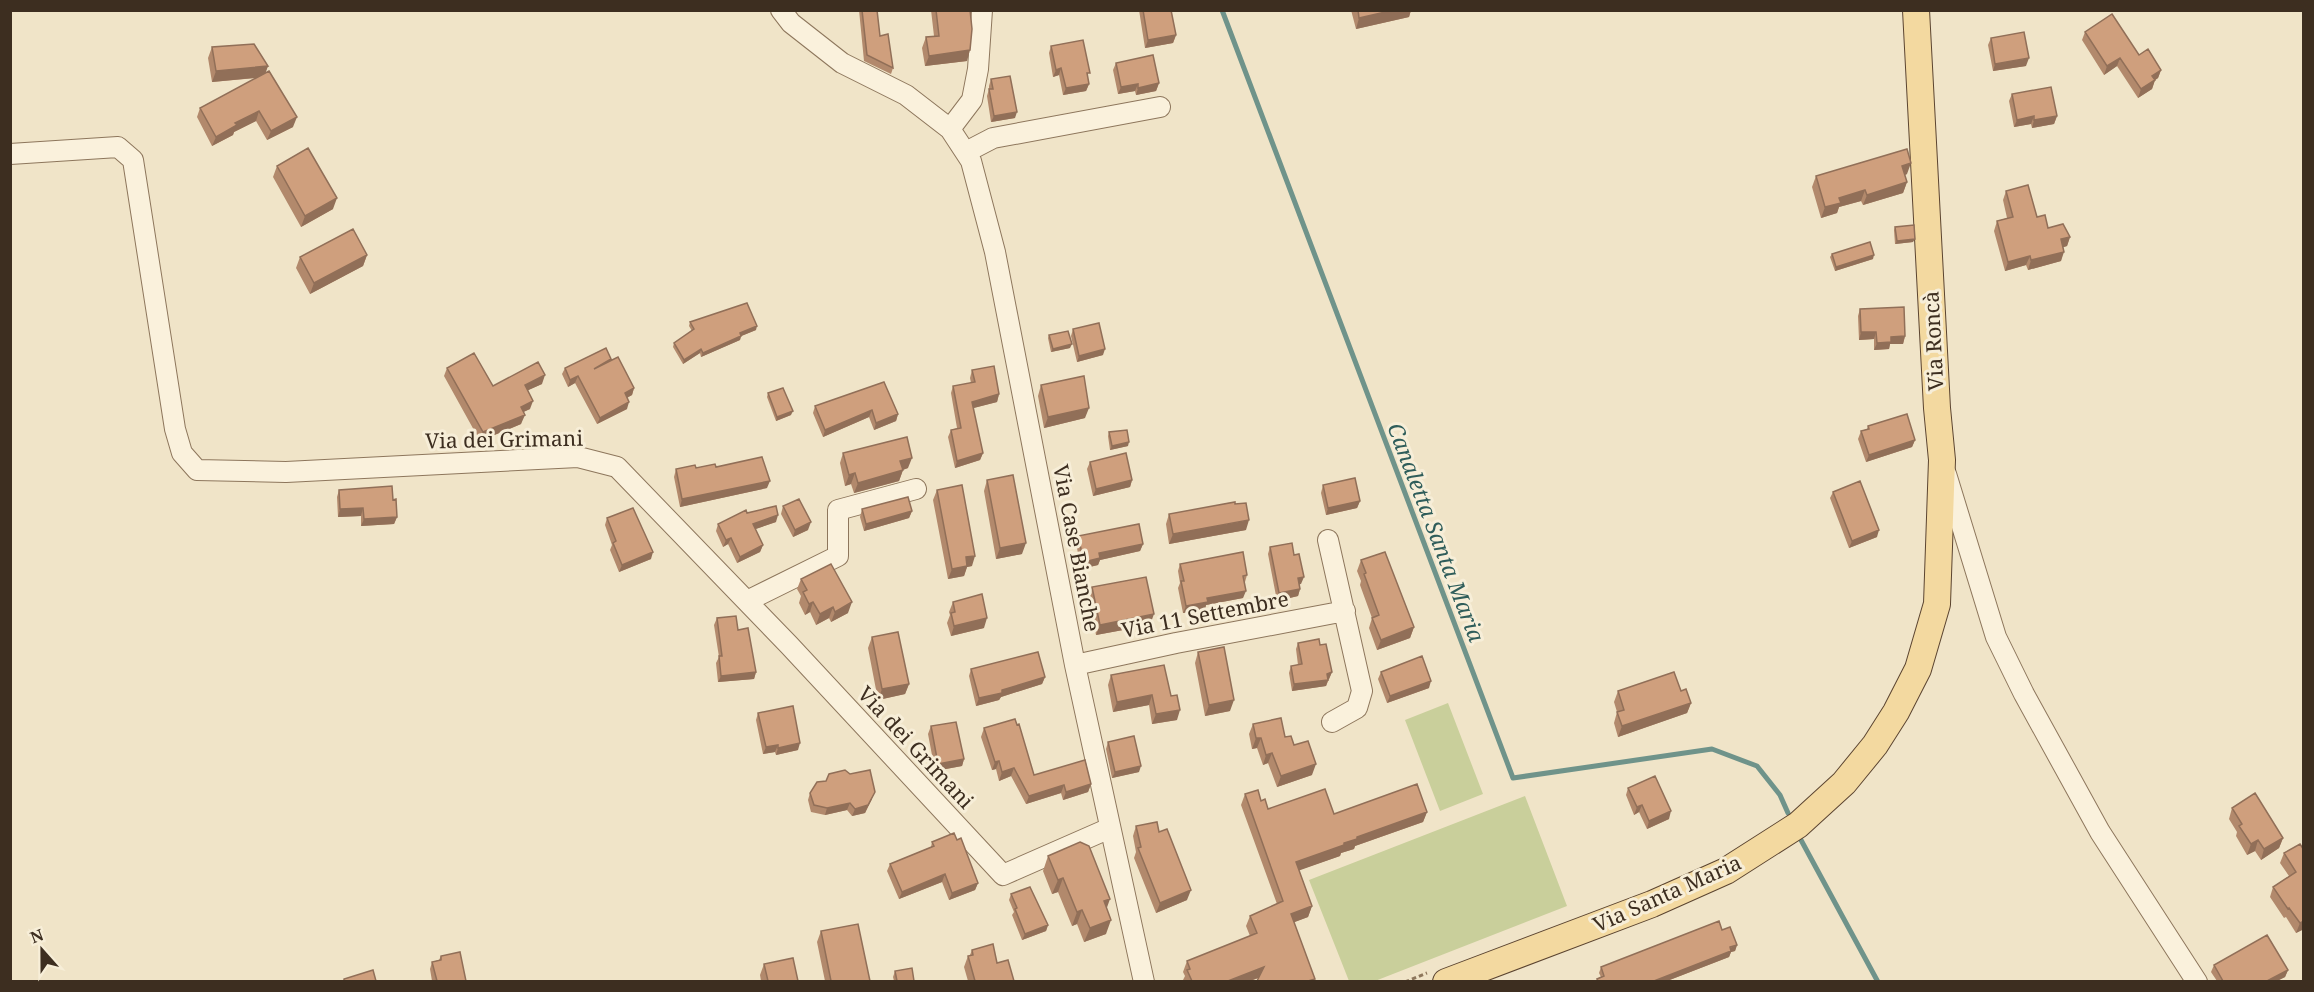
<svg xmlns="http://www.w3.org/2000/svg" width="2314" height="992" font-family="'Noto Serif',serif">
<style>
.garden{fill:#c9cf9b}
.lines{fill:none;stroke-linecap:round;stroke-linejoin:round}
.stream{stroke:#6f938a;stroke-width:5}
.minor-casing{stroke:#8d765c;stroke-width:22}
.major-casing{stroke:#5b4430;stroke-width:28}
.path{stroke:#8d765c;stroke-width:3;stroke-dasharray:4.5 3;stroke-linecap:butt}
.minor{stroke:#faf1dc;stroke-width:20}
.major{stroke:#f3d9a0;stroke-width:26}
.wall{fill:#b2896c}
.shaded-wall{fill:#916f58}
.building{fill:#cf9f7d;stroke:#916f58;stroke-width:1.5}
.labels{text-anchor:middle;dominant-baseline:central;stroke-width:6;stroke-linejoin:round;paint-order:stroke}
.street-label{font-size:21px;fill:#3d2e20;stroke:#f7eed8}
.water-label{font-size:22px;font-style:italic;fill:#2f5d5a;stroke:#f7eed8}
</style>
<rect width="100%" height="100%" fill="#f0e4c8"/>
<!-- garden -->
<path class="garden" d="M1448,703L1483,794L1440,811L1405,720Z
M1525,796L1567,906L1375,981H1349L1309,880Z"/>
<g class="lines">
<!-- stream -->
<path class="stream" d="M1222,10L1513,778L1712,749L1757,766L1780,795L1788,813
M1801,840L1878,982"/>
<defs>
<path id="minor" d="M781,10L791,23L842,63L906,95L950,129L971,161L995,252L1075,665L1144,982
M950,129L972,100L978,69L982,10
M966,152L993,138L1160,107
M10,154L118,147L133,160L175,429L182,453L197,470L286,472L578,457L617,467L789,645L1003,875L1110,828
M1946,474L1996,637L2024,694L2100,832L2197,982
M1328,540L1362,691L1357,708L1332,722
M747,601L838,556V510L916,489
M1075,665L1176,643L1345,611"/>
<path id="major" d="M1446,982L1652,904L1726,871L1798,825L1844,783L1875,745L1896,712L1918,669L1937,604L1942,460L1937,408L1916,10"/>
</defs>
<!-- minor casing -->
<use href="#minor" class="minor-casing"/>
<!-- major casing -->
<use href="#major" class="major-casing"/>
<!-- path -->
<path class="path" d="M1405,982L1427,973"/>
<!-- minor -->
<use href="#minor" class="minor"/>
<!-- major -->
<use href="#major" class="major"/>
</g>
<!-- wall -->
<path class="wall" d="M859,10H877L880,36L893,68L891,74L864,61Z
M931,10H970L967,61L925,66L922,48L926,37L934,36Z
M1139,10H1171L1176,35L1173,43L1145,48Z
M1351,10H1411L1409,17L1356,29Z
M2085,32L2139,55L2161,70L2158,78L2155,80L2152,89L2138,98L2117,66L2104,75L2082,40Z
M1991,38L2026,66L1993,71L1988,45Z
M1051,46L1088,79L1089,84L1086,91L1063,95L1059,75L1053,77L1049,53Z
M212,47L268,66L265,73L293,127L267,140L256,121L234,132L233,135L212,146L197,117L200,108L257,78L212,82L208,58Z
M1116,63L1159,83L1156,91L1136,95L1135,91L1118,94L1113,70Z
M991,79L1015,118L991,122L987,96L989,89V86Z
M2012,94L2057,116L2054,124L2032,128L2031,124L2014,127L2009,101Z
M277,166L333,209L301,227L273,177Z
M1907,174L1905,175L1907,182L1903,193L1863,205L1861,201L1839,207L1837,213L1821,218L1812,187L1816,176Z
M2006,191L2048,228L2070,237L2067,246L2063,247L2061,261L2028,270L2026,265L2005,271L1994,231L1997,221L2007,218L2003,200Z
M1895,227L1913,242L1895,244L1894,230Z
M1832,254L1873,259L1835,271L1830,257Z
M367,255L363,266L310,294L296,268L300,257Z
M1860,309L1905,336L1903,344H1890L1889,349L1874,350V339L1859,340L1858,316Z
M690,322L756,330L741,336L740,340L701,357L700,353L683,364L673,347L674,343L692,331L689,326Z
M1073,329L1103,355L1077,362L1071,336Z
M1049,335L1070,348L1051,352L1048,338Z
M610,361L634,388L632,395L627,398V409L597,424L575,383L568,387L562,374L565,368Z
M447,368L493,386L542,384L528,390L530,409L523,412L521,424L480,441L444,376Z
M972,370L999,394L997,402L973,408L983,453L980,460L955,468L948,437L951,430L957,428L951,393L953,386L971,383L970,378Z
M884,382L898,414L896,421L874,430L869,417L823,437L813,413L815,406Z
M1041,385L1085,418L1044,428L1038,396Z
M768,393L791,415L776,421L767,397Z
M1868,426L1915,440L1912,447L1866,462L1858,439L1861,431L1867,429Z
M1109,432L1128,446L1110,450L1108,436Z
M843,453L908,468L903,470L899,481L854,493L851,484L845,486L840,463Z
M1090,462L1132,480L1130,487L1093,496L1087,469Z
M716,467L767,488L680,507L674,477L676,469Z
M987,480L1022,554L996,559L984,491Z
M1323,485L1360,501L1357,508L1326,515L1321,493Z
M339,490L393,500L397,517L394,524L361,526V516L338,517L337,497Z
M937,490L972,566L967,567L964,576L948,579L933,500Z
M1833,492L1877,537L1849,548L1830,498Z
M783,506L808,530L793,537L781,514Z
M862,509L912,511L909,518L864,531L860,517Z
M747,513L776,522L755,529L763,545L760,552L737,563L728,544L723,547L716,531L718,524Z
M1169,514L1246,530L1169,544L1166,524Z
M607,518L651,559L619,572L610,550L612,545L605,525Z
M1078,536L1143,544L1140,551L1100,560L1098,565L1081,569L1076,543Z
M1270,547L1301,584H1299L1300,589L1298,596L1277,601L1268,554Z
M1361,560L1414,627L1410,638L1377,650L1369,628L1372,618L1360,585L1361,581L1357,571Z
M1180,564L1247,575L1245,582L1243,598L1206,605L1205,609L1183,613L1178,588L1180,583L1178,571Z
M801,579L848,613L831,622L829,618L816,625L810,612L805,615L799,603L801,596L797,589Z
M1092,587L1150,625L1096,635L1089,598Z
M953,602L984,628L951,636L947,623L950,615L949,612Z
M717,618L738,630L756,672L754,679L718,682L716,663L719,657L714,625Z
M872,637L909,684L905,694L878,700L868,648Z
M1298,643L1320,645L1332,672L1326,686L1292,691L1289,673L1291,666L1298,665L1296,649Z
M1198,652L1230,711L1205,716L1195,663Z
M971,669L1045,677L1042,684L1001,697L999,700L976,706L969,676Z
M1381,672L1429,688L1387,703L1378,679Z
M1111,675L1171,696L1177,720L1152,724L1149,705L1113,712L1108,685Z
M1618,691H1681L1691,703L1687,713L1618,737L1614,723L1617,712L1614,702Z
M758,713L798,750L776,755L775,752L763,754L756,720Z
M1253,724L1285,737L1294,745L1312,775L1277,787L1268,763L1263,765L1257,748L1252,749L1249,734Z
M931,726L964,759L962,766L935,771L928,734Z
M984,728L1034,775L1091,784L1088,792L1063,800L1061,793L1026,804L1011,776L999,781L996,769L992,770L981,737Z
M1108,742L1139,772L1112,778L1106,749Z
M1628,788L1669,819L1647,829L1639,812L1634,815L1626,795Z
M810,793L872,799L865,813L852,816L847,810L825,815L811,812L808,800Z
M1245,794L1261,801L1268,809L1334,814L1427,812L1423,822L1355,846L1354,849L1341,853L1340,856L1299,870L1312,906L1308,917L1294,922L1259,978L1250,981H1184L1183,980L1185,976L1183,972L1187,961L1250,936L1246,926L1250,916L1277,904L1241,805Z
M2232,808L2283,838L2279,848L2261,860L2255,851L2247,855L2236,836L2237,832L2229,819Z
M1136,826L1159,832L1187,900L1156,913L1134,858L1136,852L1133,836Z
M932,842L978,883L975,890L949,900L942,882L899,899L887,871L890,864L931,847Z
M2304,850V929L2296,933L2286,917L2284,918L2270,897L2273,887L2289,876L2280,863L2284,853Z
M1048,856L1107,908L1106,934L1084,942L1077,924L1072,926L1058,892L1052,894L1043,871Z
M1011,894L1048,925L1046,931L1022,940L1012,915L1014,912L1009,900Z
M1722,930L1737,945L1735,951L1731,952L1729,957L1667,981H1596L1597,979L1601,977L1599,973L1601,967Z
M821,931L870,981H825L817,942Z
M972,950L997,963L1014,981H968L964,967L968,956L970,955Z
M441,956L466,981H432L430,969L432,962L439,960Z
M764,964L798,981H761L760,975Z
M2214,965L2288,970L2285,977L2277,981H2217L2211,972Z
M895,971L914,981H894L893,977Z"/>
<!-- shaded-wall -->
<path class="shaded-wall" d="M1394,10H1411L1409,17L1356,29L1359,18Z
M1176,35L1173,43L1145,48L1148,40Z
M970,50L967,61L925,66L929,56Z
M2029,58L2026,66L1993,71L1995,64Z
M2120,58L2117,66L2104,75L2107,66Z
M268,66L264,77L212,82L216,71Z
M1061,68L1059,75L1053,77L1056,70Z
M2161,70L2158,78L2155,80L2152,89L2138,98L2141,89L2152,76Z
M1159,83L1156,91L1136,95L1138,88Z
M1089,84L1086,91L1063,95L1066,88Z
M1138,84L1135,91L1118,94L1121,87Z
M259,111L256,121L234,132L233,135L212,146L216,137L235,123Z
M1017,112L1015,118L991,122L994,116Z
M2034,116L2031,124L2014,127L2017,120Z
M2057,116L2054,124L2032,128L2034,120Z
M297,117L293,127L267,140L271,131Z
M1911,163L1907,174L1899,177L1902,166Z
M1907,182L1903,193L1863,205L1867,195Z
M1865,190L1861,201L1839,207L1837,213L1821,218L1825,207L1839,198Z
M337,198L333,209L301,227L305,216Z
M2070,237L2067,246L2058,249L2061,239Z
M1915,239L1913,242L1895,244L1897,241Z
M2064,252L2061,261L2028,270L2031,260Z
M367,255L363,266L310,294L314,283Z
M1874,255L1873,259L1835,271L1836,267Z
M2030,256L2026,265L2005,271L2008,262Z
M757,326L756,330L739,337L740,333Z
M1861,332H1876L1874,339L1859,340Z
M741,336L740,340L701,357L703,353Z
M1905,336L1903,344H1890L1889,349L1874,350L1877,343L1891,337Z
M1072,344L1070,348L1051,352L1053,349Z
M701,349L700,353L683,364L684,360Z
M1105,349L1103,355L1077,362L1079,356Z
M545,375L542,384L522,393L525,385Z
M578,376L575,383L568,387L570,380Z
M634,388L632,395L622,400L625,393Z
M999,394L997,402L970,409L972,402Z
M533,401L530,409L517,415L521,407Z
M629,402L627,409L597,424L600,418Z
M1089,408L1085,418L1044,428L1048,417Z
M872,410L869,417L823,437L825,430Z
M793,411L791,415L776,421L777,417Z
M898,414L896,421L874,430L876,423Z
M525,415L521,424L480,441L483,432Z
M1915,440L1912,447L1866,462L1869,455Z
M1129,442L1128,446L1110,450L1112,446Z
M983,453L980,460L955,468L957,461Z
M912,458L908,468L896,472L900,461Z
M903,470L899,481L854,493L858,483Z
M855,473L851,484L845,486L849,475Z
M1132,480L1130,487L1093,496L1096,489Z
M770,481L767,488L680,507L682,499Z
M1360,501L1357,508L1326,515L1328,508Z
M363,508L361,516L338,517L340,509Z
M912,511L909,518L864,531L866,524Z
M778,515L776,522L750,531L753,524Z
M397,517L394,524L361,526L364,519Z
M1249,520L1246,530L1169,544L1173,534Z
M811,522L808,530L793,537L795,530Z
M1879,530L1877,537L1849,548L1852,541Z
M731,538L728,544L723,547L726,540Z
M1026,543L1022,554L996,559L1000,548Z
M1143,544L1140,551L1100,560L1098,565L1081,569L1084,562L1099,553Z
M763,545L760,552L737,563L740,557Z
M653,552L651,559L619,572L622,565Z
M975,556L972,566L967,567L964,576L948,579L952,569L966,557Z
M1304,577L1301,584L1296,585L1298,578Z
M1300,589L1298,596L1277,601L1279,593Z
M1246,591L1243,598L1206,605L1205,609L1183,613L1186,606L1207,598Z
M813,602L810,612L805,615L809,604Z
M852,602L848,613L831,622L835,612Z
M833,607L829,618L816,625L820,614Z
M1154,614L1150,625L1096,635L1100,625Z
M987,618L984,628L951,636L954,626Z
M1414,627L1410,638L1377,650L1381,640Z
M756,672L754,679L718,682L721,676Z
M1332,672L1329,679L1326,680H1328L1326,686L1292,691L1294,684Z
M1045,677L1042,684L1001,697L999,700L976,706L979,698L1002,690Z
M1431,681L1429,688L1387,703L1390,696Z
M909,684L905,694L878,700L882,689Z
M1152,695L1149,705L1113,712L1117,702Z
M1234,700L1230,711L1205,716L1209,705Z
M1691,703L1687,713L1618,737L1622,726Z
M1180,710L1177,720L1152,724L1156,714Z
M1256,738H1261L1257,748L1252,749Z
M800,743L798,750L776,755L778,748Z
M778,745L775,752L763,754L766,747Z
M1272,753L1268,763L1263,765L1266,755Z
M964,759L962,766L935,771L938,764Z
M999,761L996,769L992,770L995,762Z
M1316,764L1312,775L1277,787L1281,776Z
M1141,766L1139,772L1112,778L1115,772Z
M1014,768L1011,776L999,781L1002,772Z
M1091,784L1088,792L1063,800L1066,792Z
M1064,785L1061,793L1026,804L1029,796Z
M875,792L865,813L852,816L855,809Z
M850,803L847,810L825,815L827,808Z
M1642,805L1639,812L1634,815L1637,807Z
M1671,811L1669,819L1647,829L1649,821Z
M1427,812L1423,822L1355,846L1354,849L1341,853L1340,856L1292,873L1296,862L1344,843L1357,837Z
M2283,838L2279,848L2261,860L2264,849Z
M2258,840L2255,851L2247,855L2251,844Z
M945,874L942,882L899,899L902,892Z
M1063,878L1058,892L1052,894L1058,880Z
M978,883L975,890L949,900L952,893Z
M1191,890L1187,900L1156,913L1160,903Z
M1110,899L1105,913L1104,901Z
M1312,906L1308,917L1287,925L1291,914Z
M1082,910L1077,924L1072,926L1077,912Z
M1111,920L1106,934L1084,942L1090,928Z
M2304,921V929L2296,933L2300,923Z
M1048,925L1046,931L1022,940L1025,934Z
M1737,945L1735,951L1731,952L1729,957L1667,981H1654Z
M1264,967L1260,977L1250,981H1228Z
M2288,970L2285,977L2277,981H2267Z"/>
<!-- building -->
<path class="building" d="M862,10H877L880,36L888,34L893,68L867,55Z
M936,10H970L972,29L970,50L929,56L926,37L939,36Z
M1143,10H1171L1176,35L1148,40Z
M1358,10H1394L1359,18Z
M2112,14L2139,55L2148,49L2161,70L2152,76L2155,80L2141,89L2120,58L2107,66L2085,32Z
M2024,32L2029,58L1995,64L1991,38Z
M1083,40L1090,73H1087L1089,84L1066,88L1061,68L1056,70L1051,46Z
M254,44L268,66L216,71L212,47Z
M1153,55L1159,83L1138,88V84L1121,87L1116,63Z
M269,71L297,117L271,131L259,111L235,123L237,125L216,137L200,108Z
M1010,76L1017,112L994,116L989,89H993L991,79Z
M2051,87L2057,116L2034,120V116L2017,120L2012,94Z
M308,148L337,198L305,216L277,166Z
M1907,149L1911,163L1902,166L1907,182L1867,195L1865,190L1839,198L1841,203L1825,207L1816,176Z
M2028,185L2037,217L2045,215L2048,228L2063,224L2070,237L2061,239L2064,252L2031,260L2030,256L2008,262L1997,221L2013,217L2006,191Z
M1914,225L1915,239L1897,241L1895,227Z
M353,229L367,255L314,283L300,257Z
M1870,242L1874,255L1836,267L1832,254Z
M747,303L757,326L740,333L741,336L703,353L701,349L684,360L674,343L694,329L690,322Z
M1904,307L1905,336L1891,337V342L1877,343L1876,332H1861L1860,309Z
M1099,323L1105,349L1079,356L1073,329Z
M1068,331L1072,344L1053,349L1049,335Z
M606,348L611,359L594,369L618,357L634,388L625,393L629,402L600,418L578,376L570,380L565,368Z
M474,353L493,386L538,362L545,375L525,385L533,401L521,407L525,415L483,432L447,368Z
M994,366L999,394L972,402L983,453L957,461L951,430L961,428L953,386L975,382L972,370Z
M1084,376L1089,408L1048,417L1041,385Z
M884,382L898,414L876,423L872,410L825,430L815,406Z
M783,388L793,411L777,417L768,393Z
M1907,414L1915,440L1869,455L1861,431L1869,429L1868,426Z
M1127,430L1129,442L1112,446L1109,432Z
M907,437L912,458L900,461L903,470L858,483L855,473L849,475L843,453Z
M1126,453L1132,480L1096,489L1090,462Z
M762,457L770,481L682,499L676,469L695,465L696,468L715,464L716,467Z
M1013,475L1026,543L1000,548L987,480Z
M1355,478L1360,501L1328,508L1323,485Z
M1860,481L1879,530L1852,541L1833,492Z
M962,485L975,556L966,557L967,566L952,569L937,490Z
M392,486L393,500L396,499L397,517L364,519L363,508L340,509L339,490Z
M908,497L912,511L866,524L862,509Z
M799,499L811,522L795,530L783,506Z
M1235,502V504L1246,503L1249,520L1173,534L1169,514Z
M776,506L778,515L753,524L763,545L740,557L731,538L726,540L718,524L746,510L747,513Z
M633,508L653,552L622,565L613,543L616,541L607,518Z
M1139,524L1143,544L1099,553L1100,558L1084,562L1078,536Z
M1292,543L1294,555L1299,554L1304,577L1298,578L1300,589L1279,593L1270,547Z
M1243,552L1247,575L1243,576L1246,591L1207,598L1208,602L1186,606L1181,581H1184L1180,564Z
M1385,552L1414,627L1381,640L1372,618L1379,615L1364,574L1366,573L1361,560Z
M831,564L852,602L835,612L833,607L820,614L813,602L809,604L803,592L807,590L801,579Z
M1146,577L1154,614L1100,625L1092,587Z
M982,594L987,618L954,626L951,613L955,612L953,602Z
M736,616L738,630L748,628L756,672L721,676L719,656H722L717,618Z
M898,632L909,684L882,689L872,637Z
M1319,639L1320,645L1326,644L1332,672L1327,674L1328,680L1294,684L1291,666L1302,664L1298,643Z
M1224,647L1234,700L1209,705L1198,652Z
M1038,652L1045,677L1002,690V693L979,698L971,669Z
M1422,656L1431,681L1390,696L1381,672Z
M1164,665L1171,696L1177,695L1180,710L1156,714L1152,695L1117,702L1111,675Z
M1674,672L1681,691L1686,689L1691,703L1622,726L1617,712L1624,710L1618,691Z
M793,706L800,743L778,748V745L766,747L758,713Z
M1281,718L1285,737L1291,736L1294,745L1308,741L1316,764L1281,776L1272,753L1266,755L1261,738H1256L1253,724Z
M1015,719L1017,725L1019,724L1034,775L1085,760L1091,784L1066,792L1064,785L1029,796L1014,768L1002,772L999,761L995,762L984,728Z
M956,722L964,759L938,764L931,726Z
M1134,736L1141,766L1115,772L1108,742Z
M845,770L850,774L870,770L875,792L868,805L855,809L850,803L827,808L814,805L810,793L817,782L826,781L829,774Z
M1655,776L1671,811L1649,821L1642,805L1637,807L1628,788Z
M1417,784L1427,812L1357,837V839L1344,843V845L1296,862L1312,906L1291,914L1315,979L1308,981H1257L1264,967L1228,981H1192L1187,970L1190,969L1187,961L1257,933L1250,916L1283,901L1245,794L1258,790L1261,801L1265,799L1268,809L1325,789L1334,814Z
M2255,793L2283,838L2264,849L2258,840L2251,844L2239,826L2242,824L2232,808Z
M1157,822L1159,832L1167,829L1191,890L1160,903L1138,848L1141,847L1136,826Z
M954,833L957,840L961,838L978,883L952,893L945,874L902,892L890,864L934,846L932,842Z
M1080,842L1089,846L1110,899L1104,901L1111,920L1090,928L1082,910L1077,912L1063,878L1058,880L1048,856Z
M2300,844L2304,850V921L2300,923L2289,908L2288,909L2273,887L2296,872L2284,853Z
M1030,887L1048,925L1025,934L1015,909L1017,908L1011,894Z
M1719,921L1722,930L1730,927L1737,945L1730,947L1731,951L1654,981H1598L1597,979L1604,976L1601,967Z
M858,924L870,981H831L821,931Z
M2267,935L2288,970L2267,981H2223L2214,965Z
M993,944L997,963L1008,960L1014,981H975L968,956L973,955L972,950Z
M460,952L466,981H437L432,962L441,960V956Z
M793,958L798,981H768L764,964Z
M912,968L914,981H897L895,971Z
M373,970L376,981H344V979Z"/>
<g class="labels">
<!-- street labels -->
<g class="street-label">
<text transform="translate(1933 341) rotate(-93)">Via Roncà</text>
<text transform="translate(504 439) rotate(-1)">Via dei Grimani</text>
<text transform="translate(1077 548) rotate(79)">Via Case Bianche</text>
<text transform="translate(1205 614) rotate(-11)">Via 11 Settembre</text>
<text transform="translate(916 747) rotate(47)">Via dei Grimani</text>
<text transform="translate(1667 893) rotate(-24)">Via Santa Maria</text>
</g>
<!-- water labels -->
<g class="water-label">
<text transform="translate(1437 532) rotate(69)">Canaletta Santa Maria</text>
</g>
</g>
<!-- border -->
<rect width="2314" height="992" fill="none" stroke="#3d2e20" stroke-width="24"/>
<!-- north arrow -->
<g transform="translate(42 950) rotate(339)" stroke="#f7eed8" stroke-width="4.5" paint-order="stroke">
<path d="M0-4.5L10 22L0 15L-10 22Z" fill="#3d2e20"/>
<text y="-9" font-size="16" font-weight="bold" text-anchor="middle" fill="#3d2e20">N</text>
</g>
</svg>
